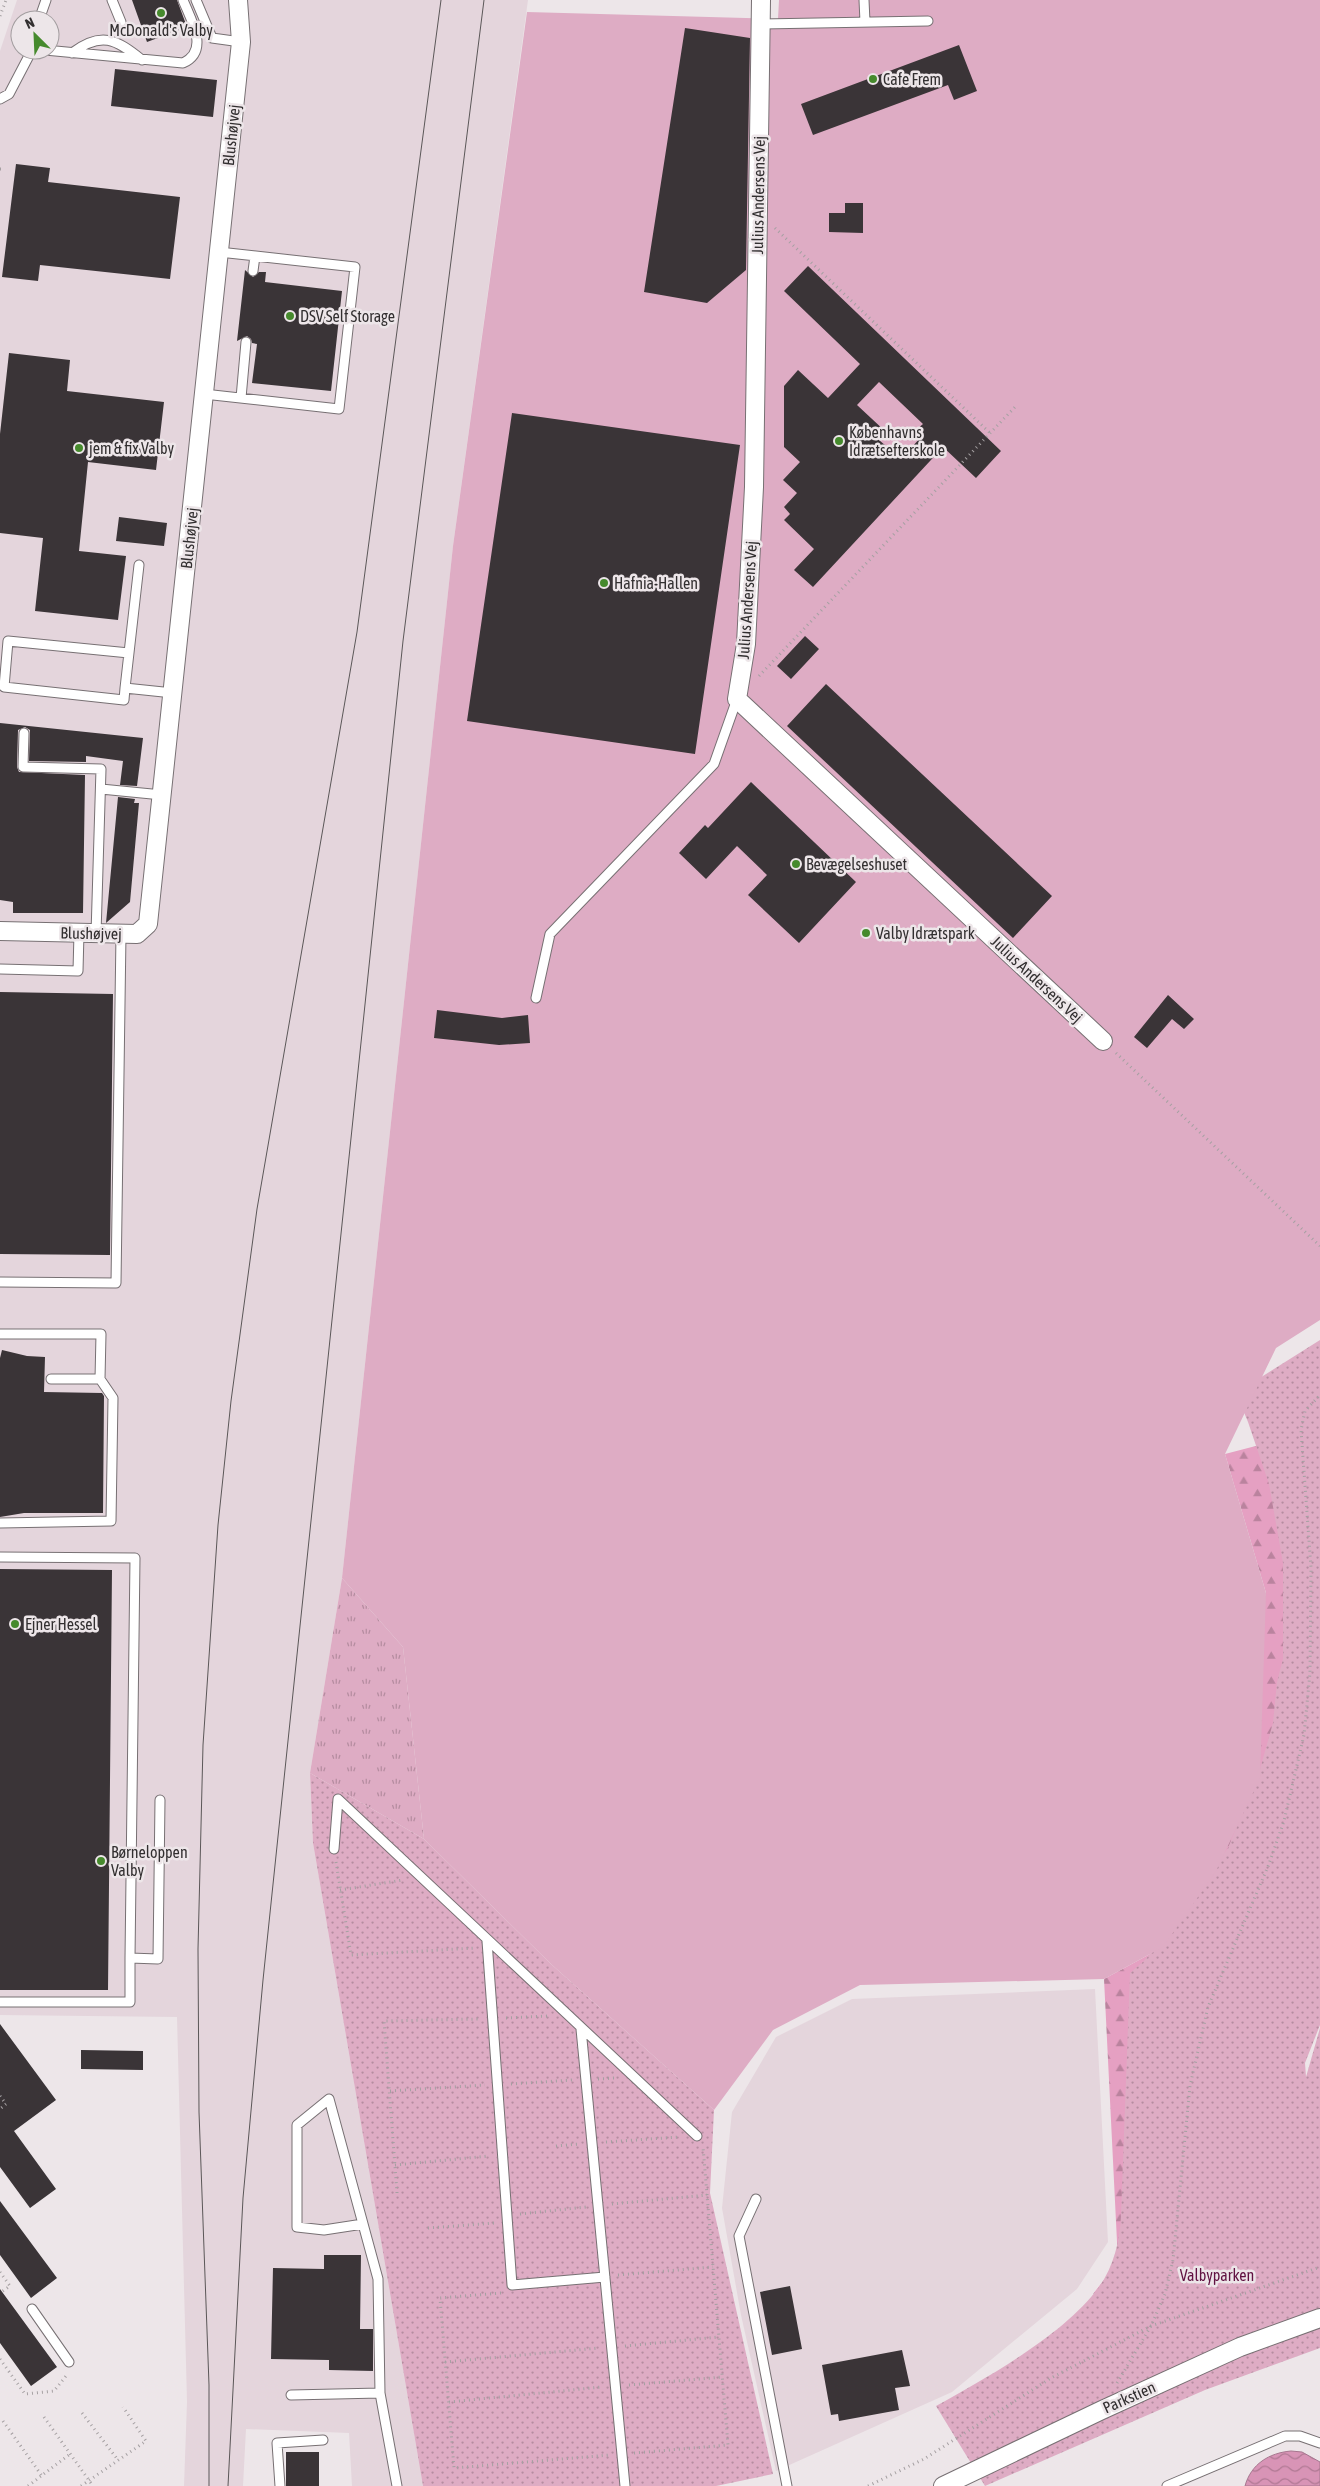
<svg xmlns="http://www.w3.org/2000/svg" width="1320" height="2486" font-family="'Asap Condensed',sans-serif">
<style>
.built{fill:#e4d5dc;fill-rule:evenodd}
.grass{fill:url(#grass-tufts)}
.forest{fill:url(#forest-firs)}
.park{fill:url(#park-dots)}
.pitch{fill:#deacc4}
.water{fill:url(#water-waves);stroke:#a6768e}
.building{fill:#3a3437;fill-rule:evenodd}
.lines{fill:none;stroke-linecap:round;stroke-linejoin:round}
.service-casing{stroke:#777073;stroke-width:11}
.minor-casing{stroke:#777073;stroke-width:20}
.path{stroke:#a5a0a2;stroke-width:3;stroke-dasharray:1 4;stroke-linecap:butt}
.service{stroke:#fff;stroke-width:9}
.minor{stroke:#fff;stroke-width:18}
.tram{stroke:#5b5758;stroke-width:1}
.poi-dot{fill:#468a2d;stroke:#ede6e9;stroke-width:2}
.labels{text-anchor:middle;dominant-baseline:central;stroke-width:5;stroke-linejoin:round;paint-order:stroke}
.poi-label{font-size:16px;fill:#322f30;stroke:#ede6e9;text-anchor:start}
.street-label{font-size:16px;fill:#322f30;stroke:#ede6e9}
.park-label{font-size:16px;fill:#611242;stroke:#ede6e9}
</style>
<defs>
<pattern id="grass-tufts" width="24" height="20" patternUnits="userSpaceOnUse" patternTransform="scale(1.25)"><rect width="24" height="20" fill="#deacc4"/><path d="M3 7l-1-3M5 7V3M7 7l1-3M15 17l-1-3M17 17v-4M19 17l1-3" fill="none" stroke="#b58ca0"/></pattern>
<pattern id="forest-firs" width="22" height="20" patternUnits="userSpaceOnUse" patternTransform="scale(1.25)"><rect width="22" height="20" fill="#e5a0c2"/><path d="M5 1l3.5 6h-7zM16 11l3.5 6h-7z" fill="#ba839e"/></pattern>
<pattern id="park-dots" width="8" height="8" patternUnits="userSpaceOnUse" patternTransform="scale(1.25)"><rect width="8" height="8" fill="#deacc4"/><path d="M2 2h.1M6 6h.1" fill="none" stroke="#b58ca0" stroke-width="1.8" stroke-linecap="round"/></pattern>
<pattern id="water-waves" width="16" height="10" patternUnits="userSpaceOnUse" patternTransform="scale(1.25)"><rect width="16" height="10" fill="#d894b6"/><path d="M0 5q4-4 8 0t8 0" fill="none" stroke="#b07994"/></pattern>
</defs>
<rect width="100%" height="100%" fill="#ede6e9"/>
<!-- built -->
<path class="built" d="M17,0H528L453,546L342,1578L310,1773L313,1843L423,2486H352L349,2433L246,2429L243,2486H184L187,2402L177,2017L0,2015V51ZM20,20H50V50H20Z
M1095,1989L1108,2242L1077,2289L952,2392L776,2471L741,2315L722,2208L732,2112L776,2037L852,1999Z"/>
<!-- grass -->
<path class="grass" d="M342,1578L403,1647L424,1839L310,1773Z"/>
<!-- forest -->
<path class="forest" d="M1275,1441L1288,1483L1299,2209L1093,2294L1118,2262L1104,1979L1163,1947L1266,1593L1225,1454Z"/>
<!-- park -->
<path class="park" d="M1320,1340V2025L1305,2063L1306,2077L1320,2028V2348L1205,2390L985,2486L936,2406C987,2378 1065,2334 1099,2287C1114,2266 1120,2240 1121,2215L1130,1973L1144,1961L1186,1912L1198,1888L1228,1848L1260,1769L1273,1723L1277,1682L1283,1659V1563L1269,1484L1248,1422L1236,1393Z
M310,1773L424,1839L551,1964L714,2110L710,2193L773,2474L716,2486H423L313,1843Z"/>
<!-- pitch -->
<path class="pitch" d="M779,0H1320V1320L1276,1348L1225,1454L1266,1593L1260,1778L1216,1871L1163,1947L1104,1979L860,1985L773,2030L714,2110L551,1964L424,1839L403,1647L342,1578L453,546L527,12L778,19Z"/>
<!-- water -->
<path class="water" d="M1291,2451L1302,2452L1320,2462V2486H1245C1251,2464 1269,2453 1291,2451Z"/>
<!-- building -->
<path class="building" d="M132,0H177L187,27L147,42Z
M685,28L750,38L746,270L707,303L644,292Z
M959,45L977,91L954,100L948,85L813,135L801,104Z
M115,69L217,80L213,117L111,106Z
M16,164L50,168L48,182L180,197L170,279L40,265L38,281L2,277Z
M845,203H863V233L829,232V213H845Z
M808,266L1001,451L976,478L943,447L813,587L794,570L814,549L784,520L790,514L784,507L797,493L783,480L800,462L784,447V386L798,370L828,398L860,364L784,291ZM879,382L923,424L916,430L922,436L901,459L879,440L886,432L857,405Z
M245,270L253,277L259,272H266L265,282L342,291L331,391L252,383L257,344L252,343L251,339L247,336L237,341Z
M9,353L70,360L67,391L164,402L156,470L88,462L79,551L126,556L118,620L35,611L43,538L0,533V434Z
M512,413L740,445L695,754L467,721Z
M119,517L167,523L164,546L116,541Z
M805,636L819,649L791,679L777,666Z
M826,684L1052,896L1013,938L787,726Z
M0,723L143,738L137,786L120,785L123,761L86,756V762L29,761L30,730L25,727L18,730L17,767L19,772L85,775L83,913H13V902L0,900Z
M751,782L856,882L799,943L748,895L767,875L737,846L706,879L679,853L705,825L708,828Z
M118,797L135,799L134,803H139L130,902L106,923Z
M0,992L113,994L110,1255L0,1254Z
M1168,995L1194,1019L1184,1029L1172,1019L1147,1048L1134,1037Z
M437,1010L502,1018L528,1015L530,1043L499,1045L434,1038Z
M2,1350L27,1356L45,1357L44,1392L102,1393L104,1396L103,1513H24L0,1517V1358Z
M0,1569L112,1570L108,1990H0Z
M0,2024L56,2100L14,2131L56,2189L30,2208L0,2167Z
M81,2050L143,2051V2070L81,2069Z
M0,2201L57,2278L31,2298L0,2255Z
M324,2255H361L360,2329H373V2371L329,2370V2360L271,2359L273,2268L324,2269Z
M790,2286L802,2349L772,2355L760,2292Z
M0,2289L57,2367L31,2386L0,2343Z
M902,2350L910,2386L895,2388L899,2410L839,2421L838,2414L831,2415L822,2365Z
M286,2452H319V2486H286Z"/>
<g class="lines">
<defs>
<path id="service" d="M112,0L121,22
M196,0L212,38L241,42
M864,0L865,22
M39,20L46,0
M760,24L928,21
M45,50L183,63C210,51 191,20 183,0
M72,53C101,31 116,39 142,60
M0,99L9,94L32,50
M253,271L255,256
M204,394L339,409L355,267L219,252
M241,398L246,342
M129,653L8,641L4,687L124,700L125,688L173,693
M125,688L139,565
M24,733L23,767L101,769L96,934
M101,789L162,795
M0,969L78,971L79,933
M536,998L550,934L714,764L737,699
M0,1282L116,1283L121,934
M0,1334H101L100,1379H51
M0,1523L111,1521L113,1398L100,1379
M0,1557L135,1558L130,1958L158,1959L160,1800
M334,1849L338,1799L697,2136
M487,1941L512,2285L605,2277
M0,2002H130V1958
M581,2029L625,2486
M756,2199L739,2236L787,2486
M363,2224L324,2230L297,2227V2125L329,2099L378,2279L380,2393L397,2486
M32,2309L69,2362
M291,2395L380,2393
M280,2486L277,2443L323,2440
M1167,2486L1285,2436H1300L1320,2443"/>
<path id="minor" d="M761,0L754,487L746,644L737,699L1103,1041
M0,931L137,934L148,924L241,42L238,0
M943,2486L1102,2410L1240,2347L1320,2318"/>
</defs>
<!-- service casing -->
<use href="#service" class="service-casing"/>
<!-- minor casing -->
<use href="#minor" class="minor-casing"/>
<!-- path -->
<path class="path" d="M0,16L6,0
M0,169H4
M775,228L990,433
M759,676L1015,407
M1116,1053L1320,1246
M336,1862L351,1955L475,1948
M340,1890L403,1880
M506,2018L549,2016
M598,2079L615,2078
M511,2084L572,2080
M390,2091L485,2085
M0,2096L6,2104L0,2109
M606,2142L679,2137
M556,2146L579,2144
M395,2165L489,2156
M397,2193L384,2021L479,2019
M612,2204L707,2195
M520,2214L586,2207
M428,2228L495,2223
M0,2272L10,2286L0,2293
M618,2275L713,2267
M501,2293L440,2298L454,2468L610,2455
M625,2346L719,2337
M0,2359L25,2394L54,2391L66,2376
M445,2362L599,2348
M1117,2383L1151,2326L1165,2294L1173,2260L1190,2086L1208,2007L1269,1864L1284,1821L1304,1735L1310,1673L1311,1568L1301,1430L1305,1411L1320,1395
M629,2385L723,2377
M449,2402L602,2387
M82,2413L118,2460
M44,2417L93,2486
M3,2421L42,2476
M634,2453L728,2445L703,2147
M28,2486L70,2454
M81,2486L146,2441L123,2407
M868,2486L924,2459L1051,2378L1151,2326L1320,2267"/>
<!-- service -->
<use href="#service" class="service"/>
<!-- minor -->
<use href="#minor" class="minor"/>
<!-- tram -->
<path class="tram" d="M209,2486V2385L199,2112L198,1949L203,1745L218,1525L231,1401L257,1209L357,632L441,0
M228,2486L243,2198L263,1980L403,641L484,0"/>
</g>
<!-- markers -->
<g class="poi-dot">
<circle cx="161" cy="13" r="5"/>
<circle cx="873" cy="79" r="5"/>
<circle cx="290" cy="316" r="5"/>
<circle cx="839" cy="441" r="5"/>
<circle cx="79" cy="448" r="5"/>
<circle cx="604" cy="583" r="5"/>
<circle cx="796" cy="864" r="5"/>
<circle cx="866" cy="933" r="5"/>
<circle cx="15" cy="1624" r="5"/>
<circle cx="101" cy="1861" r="5"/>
</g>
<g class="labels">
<!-- poi labels -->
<g class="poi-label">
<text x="161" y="30" text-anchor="middle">McDonald's Valby</text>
<text x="883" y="79">Cafe Frem</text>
<text x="300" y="316">DSV Self Storage</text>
<text x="849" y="432">Københavns<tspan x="849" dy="18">Idrætsefterskole</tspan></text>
<text x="89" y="448">jem &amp; fix Valby</text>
<text x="614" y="583">Hafnia-Hallen</text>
<text x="806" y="864">Bevægelseshuset</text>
<text x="876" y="933">Valby Idrætspark</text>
<text x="25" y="1624">Ejner Hessel</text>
<text x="111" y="1852">Børneloppen<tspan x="111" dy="18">Valby</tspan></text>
</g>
<!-- street labels -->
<g class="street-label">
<text transform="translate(231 135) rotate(-84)">Blushøjvej</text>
<text transform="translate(758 195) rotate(-89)">Julius Andersens Vej</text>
<text transform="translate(189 538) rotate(-84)">Blushøjvej</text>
<text transform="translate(747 600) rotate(-86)">Julius Andersens Vej</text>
<text transform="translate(91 933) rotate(1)">Blushøjvej</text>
<text transform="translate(1037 979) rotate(43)">Julius Andersens Vej</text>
<text transform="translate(1129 2397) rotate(-24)">Parkstien</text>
</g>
<!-- park labels -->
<g class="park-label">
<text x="1217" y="2275">Valbyparken</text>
</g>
</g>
<!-- north arrow -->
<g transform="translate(35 35) rotate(336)"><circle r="24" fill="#ede6e9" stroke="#a29d9f"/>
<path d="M0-4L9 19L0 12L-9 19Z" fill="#468a2d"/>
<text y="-8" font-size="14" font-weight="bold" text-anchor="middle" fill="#322f30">N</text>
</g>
</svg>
